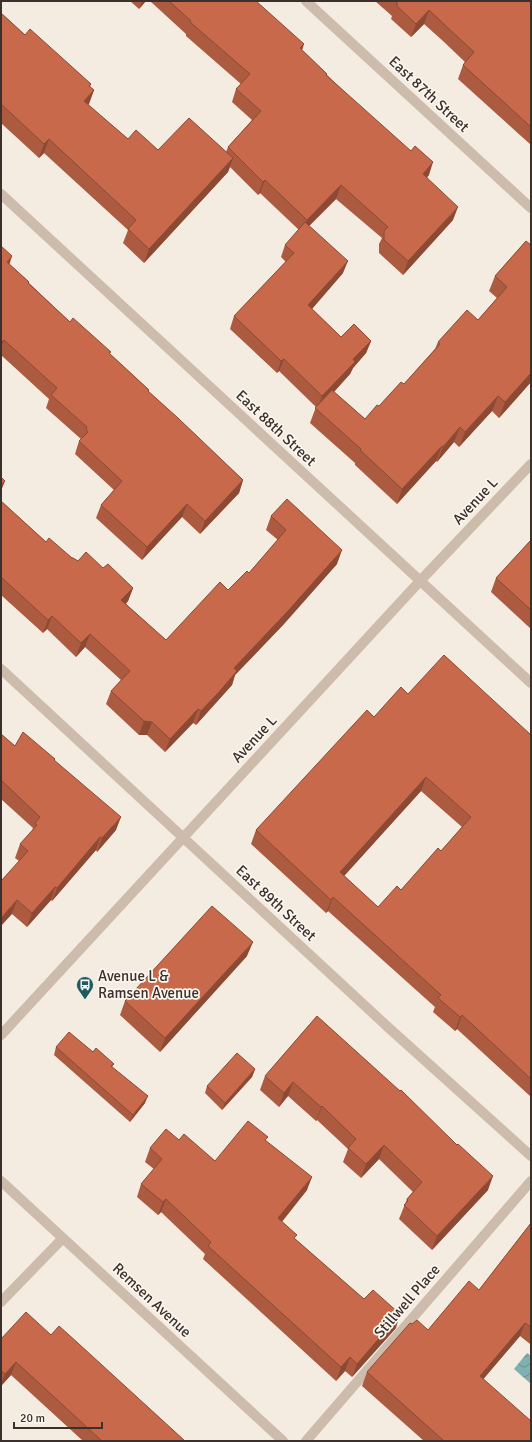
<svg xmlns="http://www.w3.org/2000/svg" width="532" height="1442" font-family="Signika,sans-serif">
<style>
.water{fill:url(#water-waves)}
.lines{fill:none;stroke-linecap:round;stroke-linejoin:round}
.minor{stroke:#cdbbac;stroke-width:10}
.wall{fill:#ac5a40;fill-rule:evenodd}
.shaded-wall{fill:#8c4a34}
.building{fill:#c8694b;stroke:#8c4a34;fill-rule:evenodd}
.labels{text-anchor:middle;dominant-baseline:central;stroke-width:3.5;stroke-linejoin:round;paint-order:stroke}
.street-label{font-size:15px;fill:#3b302b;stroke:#fbf5ee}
.poi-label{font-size:15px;fill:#3b302b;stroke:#fbf5ee;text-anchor:start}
</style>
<defs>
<pattern id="water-waves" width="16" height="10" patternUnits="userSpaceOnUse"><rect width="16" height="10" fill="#7fb0b2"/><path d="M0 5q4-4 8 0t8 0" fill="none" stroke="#699091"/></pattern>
</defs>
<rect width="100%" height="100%" fill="#f4ebe1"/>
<!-- water -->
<path class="water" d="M527,1353L531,1356V1384L514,1369Z"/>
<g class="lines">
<!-- minor -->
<path class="minor" d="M306,1L531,208
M1,194L531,683
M1,669L390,1029L531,1156
M1,1035L420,581L531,464
M1,1181L283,1441
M1,1302L63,1238
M306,1441L531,1181"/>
</g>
<!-- wall -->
<path class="wall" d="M130,1H146L139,9Z
M150,1H256L302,50L327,75L429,175L427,177L453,220L403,275L379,253V244L382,238L336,199L309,226L343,273L312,309L341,337L371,341L366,353L353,368L350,374L334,392L365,419L404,384L435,349L438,342L478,320L497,298L489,291L495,276L526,241L531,382L499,418L492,411L459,447L454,442L437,462L436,461L397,504L355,465V463L310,423L316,407L279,371L277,373L230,329L234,316L286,262L281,257L285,245L299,230L260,193L258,195L230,167L228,172L144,263L123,243L128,230L44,153L39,158L1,123V13L25,35L91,84L90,87L94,90L88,105L128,139L158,150L226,152L228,147L252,120L232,102L236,89L241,84L186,36V34Z
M375,1H531V145L458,79L463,65L465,62L443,41L424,24L411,37L391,19L392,16Z
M1,246L9,264L29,282V283L70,322L110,354L149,390V392L243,480L239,493L200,534L182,517L142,560L96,518L101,505L114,490L75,454L79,441L81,439L46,408L49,399L1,355Z
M1,501L46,542L78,561L103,568L133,588L128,601L126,604L166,640L249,573L278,540L266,530L271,516L337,564L283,625L235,675L232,685L196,725L193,723L165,752L147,735H139L106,704L111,691L121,680L85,647L76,657L47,629L43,633L1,595Z
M531,540V629L491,592L496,578Z
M408,694L531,735V1097L457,1029L455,1031L433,1012L435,1007L328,911L326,913L251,844L256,830L374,717ZM421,791L462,827L441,851L401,890L378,907L344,876Z
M1,734L15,746L54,761L116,830L97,852L96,850L52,901L51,900L27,927L12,914L19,861L15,858L20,844L32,831L33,828L1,799Z
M247,956L160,1052L120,1015L125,1001Z
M317,1016L488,1190L432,1250L399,1219L407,1199L413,1192L379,1159L361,1178L343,1162L348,1149L317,1120L316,1121L288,1096L279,1107L260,1090L265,1076Z
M56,1047L93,1052L114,1064L112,1067L145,1103L130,1122L54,1055Z
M255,1069L252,1077L222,1110L205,1093L207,1086Z
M179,1140L215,1161L266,1141L307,1190L282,1222L295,1239L396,1328L352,1377L345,1371L336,1381L203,1259L205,1254L161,1212L158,1215L137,1197L141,1184L154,1169L145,1162L150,1148Z
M531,1223V1343L530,1344L520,1336L483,1379L531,1441H424L362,1386L367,1372L412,1324L428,1330L479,1290Z
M51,1335L185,1441H83L11,1375L1,1386V1339Z"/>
<!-- shaded-wall -->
<path class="shaded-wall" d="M142,1H146L139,9Z
M429,10L424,24L411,37L416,24Z
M304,44L300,57V48Z
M94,90L89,104L79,115L84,101Z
M49,139L44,153L39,158L44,144Z
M233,158L228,172L144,263L149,249Z
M433,162L429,175L418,187L423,174Z
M265,180L260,193L258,195L263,182Z
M341,185L336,199L302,233L307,220Z
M458,207L453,220L403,275L408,261Z
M12,256L8,269L7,262Z
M348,261L343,273L304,318L308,305Z
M4,340L1,348V343Z
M371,341L366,353L353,368L350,374L318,409L322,396L353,359Z
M284,359L279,371L277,373L281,361Z
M531,373V382L499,418L505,402Z
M498,396L492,411L459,447L465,432Z
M460,427L454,442L437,462L443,447Z
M442,446L436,461L397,504L402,489Z
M243,480L239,493L200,534L205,521Z
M5,481L1,491V485Z
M187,504L182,517L142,560L147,547Z
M342,550L337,564L283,625L235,675L232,685L196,725L201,711L234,668Z
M133,588L128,601L116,614L121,600Z
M52,616L47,629L43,633L48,620Z
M90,634L85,647L76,657L81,643Z
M198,709L193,723L165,752L170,739Z
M144,721L152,722L147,735H139Z
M426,777L421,791L335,886L340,872Z
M121,817L116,830L97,852L102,838Z
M100,837L96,850L52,901L57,888Z
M55,887L51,900L27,927L32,913Z
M333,897L328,911L326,913L331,900Z
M17,900L12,914L1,926V918Z
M253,942L247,956L160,1052L165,1038Z
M462,1015L457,1029L455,1031L460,1017Z
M255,1069L252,1077L222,1110L225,1103Z
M293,1082L288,1096L279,1107L284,1093Z
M148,1096L145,1103L130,1122L133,1115Z
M322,1106L317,1120L316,1121L321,1107Z
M384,1145L379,1159L361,1178L366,1164Z
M493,1176L488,1190L432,1250L437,1236Z
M312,1177L307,1190L273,1232L278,1218Z
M166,1199L161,1212L158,1215L163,1202Z
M400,1314L396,1328L352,1377L357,1364Z
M525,1323L520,1336L475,1389L480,1376Z
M350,1357L345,1371L336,1381L341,1367Z
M16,1362L11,1375L1,1386V1384L5,1374Z"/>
<!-- building -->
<path class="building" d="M169,1H256L304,44L300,48L327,74L326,75L411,151L415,146L433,162L423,174L458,207L408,261L384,240V231L388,227L341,185L307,220L265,180L263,182L228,147L261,111L236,89L250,74L190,22L191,21Z
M395,1H531V127L463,65L474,52L448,28L429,10L416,24L396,5L398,4Z
M1,13L25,35L30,29L91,84L89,86L94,90L84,101L128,139L136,130L158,150L189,118L233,158L149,249L128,229L136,220L49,139L44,144L1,104Z
M305,222L348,261L308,305L341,337L354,324L371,341L353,359L355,362L322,396L284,359L281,361L234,316L294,253L285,245Z
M526,241L531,245V373L505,402L498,396L465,432L460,427L443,447L442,446L402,489L360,450L361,449L315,408L332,390L365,419L377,405L379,406L401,382L404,384L440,344L438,342L467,310L478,320L507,287L495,276Z
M1,246L12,256L7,262L29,282L28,283L70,322L73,318L111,352L109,353L149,390L148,391L178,418L243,480L205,521L187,504L147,547L101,505L122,481L79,441L88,432L86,429L87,427L51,395L57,388L4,340L1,343Z
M1,477L5,481L1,485Z
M287,499L342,550L288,611L234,668L237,671L219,692L201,711L198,709L170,739L152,722L144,721L111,691L130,671L90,634L81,643L52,616L48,620L1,577V501L46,542L49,538L72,558H73L78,561L86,552L103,568L108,564L133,588L121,600L166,640L220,582L228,590L247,571L249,573L286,530L271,516Z
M531,540V610L496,578Z
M444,655L531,735V1079L462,1015L460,1017L438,998L441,995L333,897L331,900L256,830L367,710L374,717L401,687L408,694ZM426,777L471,817L441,851L438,848L401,890L397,886L378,907L340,872Z
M23,732L55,759L54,760L121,817L102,838L100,837L57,888L55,887L32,913L17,900L1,918V881L28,851L20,844L37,825L35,823L40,817L1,780V734L15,746Z
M212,906L253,942L165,1038L125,1001Z
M317,1016L400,1091L401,1090L457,1145L458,1144L493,1176L437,1236L404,1205L408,1201L407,1199L422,1182L384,1145L366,1164L348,1148L356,1139L322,1106L321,1107L293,1082L284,1093L265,1076Z
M69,1032L93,1052L96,1048L114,1064L111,1066L148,1096L133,1115L56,1047Z
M237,1053L255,1069L225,1103L207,1086Z
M248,1121L268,1137L265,1140L312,1177L278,1218L297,1235L294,1238L364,1299L373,1290L400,1314L357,1364L350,1357L341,1367L208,1246L211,1242L166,1199L163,1202L141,1184L162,1159L150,1148L166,1129L179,1140L184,1134L215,1161Z
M531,1223V1327L525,1323L480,1376L531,1421V1441H444L367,1372L410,1323L412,1324L417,1320L428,1330L469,1281L479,1290Z
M26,1312L51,1335L59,1326L79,1344L185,1441H102L16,1362L5,1374L1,1370V1339Z"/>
<!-- icons -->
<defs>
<symbol id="bus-pin" viewBox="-11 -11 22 30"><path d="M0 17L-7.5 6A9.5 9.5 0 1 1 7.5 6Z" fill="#1f5a5e" stroke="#fbf5ee"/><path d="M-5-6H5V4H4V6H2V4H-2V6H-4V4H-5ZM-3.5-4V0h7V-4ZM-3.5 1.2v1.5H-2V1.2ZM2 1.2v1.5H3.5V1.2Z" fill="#fff"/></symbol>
</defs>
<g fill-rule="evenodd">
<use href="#bus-pin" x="75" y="975" width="20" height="27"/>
</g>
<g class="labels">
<!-- street labels -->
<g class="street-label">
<text transform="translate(429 94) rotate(43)">East 87th Street</text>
<text transform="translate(276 428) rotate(43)">East 88th Street</text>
<text transform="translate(475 501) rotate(-47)">Avenue L</text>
<text transform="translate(254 739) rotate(-47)">Avenue L</text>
<text transform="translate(276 903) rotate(43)">East 89th Street</text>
<text transform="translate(152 1300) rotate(43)">Remsen Avenue</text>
<text transform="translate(407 1301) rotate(-49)">Stillwell Place</text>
</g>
<!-- poi labels -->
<g class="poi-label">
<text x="98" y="976">Avenue L &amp;<tspan x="98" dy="17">Ramsen Avenue</tspan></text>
</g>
</g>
<!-- border -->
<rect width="532" height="1442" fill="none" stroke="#3b302b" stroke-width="4"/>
<!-- scale -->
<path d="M14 1422v6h88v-6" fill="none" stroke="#3b302b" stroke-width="2"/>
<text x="20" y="1422" font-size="12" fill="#3b302b" stroke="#fbf5ee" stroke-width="3" paint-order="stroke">20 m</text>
</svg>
